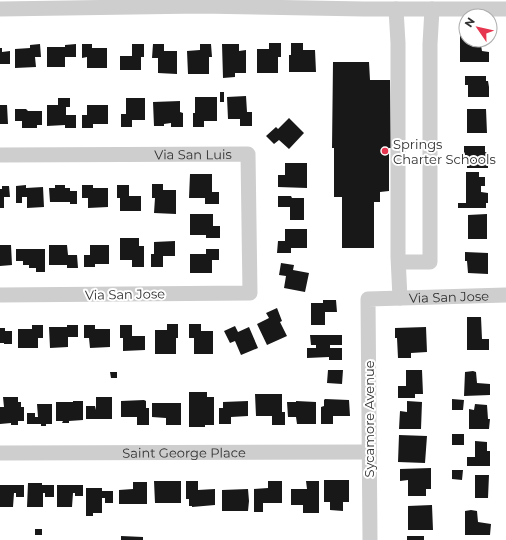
<svg xmlns="http://www.w3.org/2000/svg" width="506" height="540" font-family="Montserrat,sans-serif">
<style>
.building{fill:#181818}
.lines{fill:none;stroke-linecap:round;stroke-linejoin:round}
.minor{stroke:#cecece;stroke-width:15}
.poi-dot{fill:#e6354e;stroke:#fff;stroke-width:1.5}
.labels{text-anchor:middle;dominant-baseline:central;stroke-width:4;stroke-linejoin:round;paint-order:stroke}
.poi-label{font-size:13px;fill:#313131;stroke:#fff;text-anchor:start}
.street-label{font-size:13px;fill:#313131;stroke:#fff}
</style>
<rect width="100%" height="100%" fill="#fff"/>
<!-- building -->
<path class="building" d="M460,36H466V40H480L482,51L489,52V62H460Z
M269,43H281V57H278V73H257V49H269Z
M291,43H303V50H315L316,72H289V55H291Z
M40,44L41,57H35L36,67L15,68V49L30,48V45Z
M76,44V57H65V67H47V47H65V45Z
M82,44H92V48H107V68H87V57L82,58Z
M132,44H144V57H141V70H120V56H132Z
M153,44H164V51H177V74L158,73V58H152Z
M200,44H211L212,57H209V74H188L187,51L200,50Z
M222,44H239V51L246,50V73H235V77L223,78Z
M0,48H2V52L10,51V64H0Z
M333,62H369L370,80H390L391,148H389V191L380,192V202H374V248H342V197H334V148H332Z
M465,76H486V81H488L489,87V97H468V85H465Z
M220,92H224V102H220Z
M246,96L247,112H252V126H240V119H228L227,97Z
M195,97H217V121H204V127H193V113H195Z
M58,98H70V107H66V115H76V128H65V125L47,126V105H58Z
M126,98H145V120H132V127H121V114H126Z
M180,101V112L183,113V127H171V123L164,124V126H154L153,102Z
M0,105H7L8,124H0Z
M87,105H108V124H93V128H82V115H87Z
M15,109H26L28,111H42V125H37V128H22V121H15Z
M467,109H486L487,133H467Z
M289,118L304,133L289,149L279,140L274,144L266,136L276,127L278,129Z
M464,146H485V152H487V158H488V168H467V155H464Z
M285,163H307V188L278,187V175H285Z
M466,172H479V177H485V186H481V192L488,193V203H486V208H458V203H466Z
M190,174H212V192H219V204H205V198H189Z
M152,184H163V190H176V214L154,213L155,198H152Z
M26,185V188L43,187L44,207L27,208V197H22V203H16V186Z
M55,185H65V188H70V191H77V204H70V202H50L49,188H55Z
M82,185H93V188H108V207L88,208V198H82Z
M117,185H129V196H141V211H120V198H117Z
M2,186H9L10,197H4V208H0V189H2Z
M278,196H291L292,198H304V220H290V207H278Z
M190,214H213V226H220V238H206V235H190Z
M487,214V239H468V215Z
M285,229H307V248H291V253H277L278,241H285Z
M120,238H139V246H144V267H132V260H120Z
M175,241V256H163V267H151V254H154V242Z
M0,245H11L12,265L0,266Z
M49,245H67L68,255H77L78,268H67V265H49Z
M90,245H109V264H95V267H84V255H90Z
M16,249H45V272H36V268H29V265H23V261H16Z
M206,249H219V260H212V273H190V254H206Z
M465,252L488,253V274L468,273L467,261H465Z
M281,263L294,265L293,270L309,273L305,292L284,288L286,276L279,275Z
M323,300H336L337,312H325V325H311V303H323Z
M277,308L282,321L280,322L287,336L267,345L257,324L269,318L266,313Z
M467,317H481L482,339H489V350H467Z
M167,324H178V338H176V354H155V330H167Z
M189,324H201V331H213V354H194V338H189Z
M32,325H43V338H38V348H18V329H32Z
M67,325H78V337H68V347L50,348L49,327H67Z
M84,325H95V329H110V347L90,348L89,338H84Z
M120,325H132V336H145V350L123,351V338H120Z
M235,326L238,332L249,327L258,348L241,355L235,341L230,343L224,331Z
M426,327L427,352L411,353V358H398L397,338H395V328Z
M0,328H5V331H12V344H4V343H0Z
M310,335H342V345H330V348H342V360H329V357L307,358V348H316V345H311Z
M328,370H343L342,384L327,383Z
M406,370H422L423,394H415V398H398V386H406Z
M473,371L476,372L477,383L490,384V395L464,396L465,372Z
M110,372H117V378H111Z
M189,392H207V397H214V425H205V427H189Z
M255,394H282V412H285V425H272V416H256Z
M3,397H18V402H21V407H24V421H18V425H11V423L0,424V407H4Z
M96,397H112V419H86V406H95L96,410Z
M325,399L349,400L350,416H333V424H321V407L324,406V400Z
M452,399L464,400L463,410H452Z
M144,400L146,401V408H149V425H137V417H121V401Z
M73,401H83V420L69,421V423H62L63,421H56V402H73Z
M248,401V416L231,417V424H219V408H223V402Z
M296,401L316,402V424H297L296,417H288L287,402H296Z
M407,401L422,402L421,429H399L400,411L407,412Z
M152,403H181V425H166V418L152,417Z
M37,404H52V424H46V426H41V424H27V413H35V417H38Z
M475,404L487,405L488,419H490L489,429H469V409L474,410Z
M452,434H464V445H452Z
M399,435L427,436L425,463L398,462Z
M475,441L487,442V451H490V466H467V457H475Z
M431,468V489H426V496H408V480L400,481V469Z
M452,470H463L462,480L452,479Z
M475,475H489L488,498H475Z
M324,480H349V502H343V511L330,510V502H324Z
M154,481H181V503H155Z
M186,481H198V490L215,489V505L192,507V506H189V499H186Z
M268,481H282V503H263V512H254V489L268,488Z
M306,481H319V513H303V505H291V489H307Z
M133,482H147V504H119V490L133,489Z
M28,483H42V485H54V497H45V493H43V507H27Z
M0,485H24V497H16V493H14L13,507H0Z
M57,485H83V496H75V493H73L72,507H57Z
M86,488H102V491H113V503H105V498H102V513H93V516H86Z
M248,489L249,501L248,511H222V490Z
M432,505L433,530H408V506Z
M471,510L477,511L478,522L491,524L490,535H465V511Z
M35,529H42V535H35Z
M121,536L143,537V540H121Z
M407,536H424V540H407Z"/>
<g class="lines">
<!-- minor -->
<g class="minor">
<path d="M0,9L200,6L364,9H506"/>
<path d="M396,9L398,43V257L400,298"/>
<path id="s1" d="M0,155L248,154L250,293L0,295"/>
<path d="M399,262H430V44L432,9"/>
<path id="s2" d="M0,453L369,452"/>
<path id="s3" d="M370,540L368,299L506,295"/>
</g>
</g>
<!-- markers -->
<circle class="poi-dot" cx="385" cy="151" r="4"/>
<g class="labels">
<!-- poi labels -->
<g class="poi-label">
<text x="393" y="144">Springs<tspan x="393" dy="15">Charter Schools</tspan></text>
</g>
<!-- street labels -->
<g class="street-label">
<text stroke="none"><textPath href="#s1" startOffset="193">Via San Luis</textPath></text>
<text transform="translate(125 294) rotate(-1)">Via San Jose</text>
<text stroke="none"><textPath href="#s3" startOffset="322">Via San Jose</textPath></text>
<text transform="translate(369 419) rotate(-90)">Sycamore Avenue</text>
<text stroke="none"><textPath href="#s2" startOffset="184">Saint George Place</textPath></text>
</g>
</g>
<!-- north arrow -->
<g transform="translate(478 28) rotate(304)"><circle r="19" fill="#ffffff" stroke="#adadad"/>
<path d="M0-3L7 15L0 10L-7 15Z" fill="#e6354e"/>
<text y="-6" font-size="11" font-weight="bold" text-anchor="middle" fill="#313131">N</text>
</g>
</svg>
